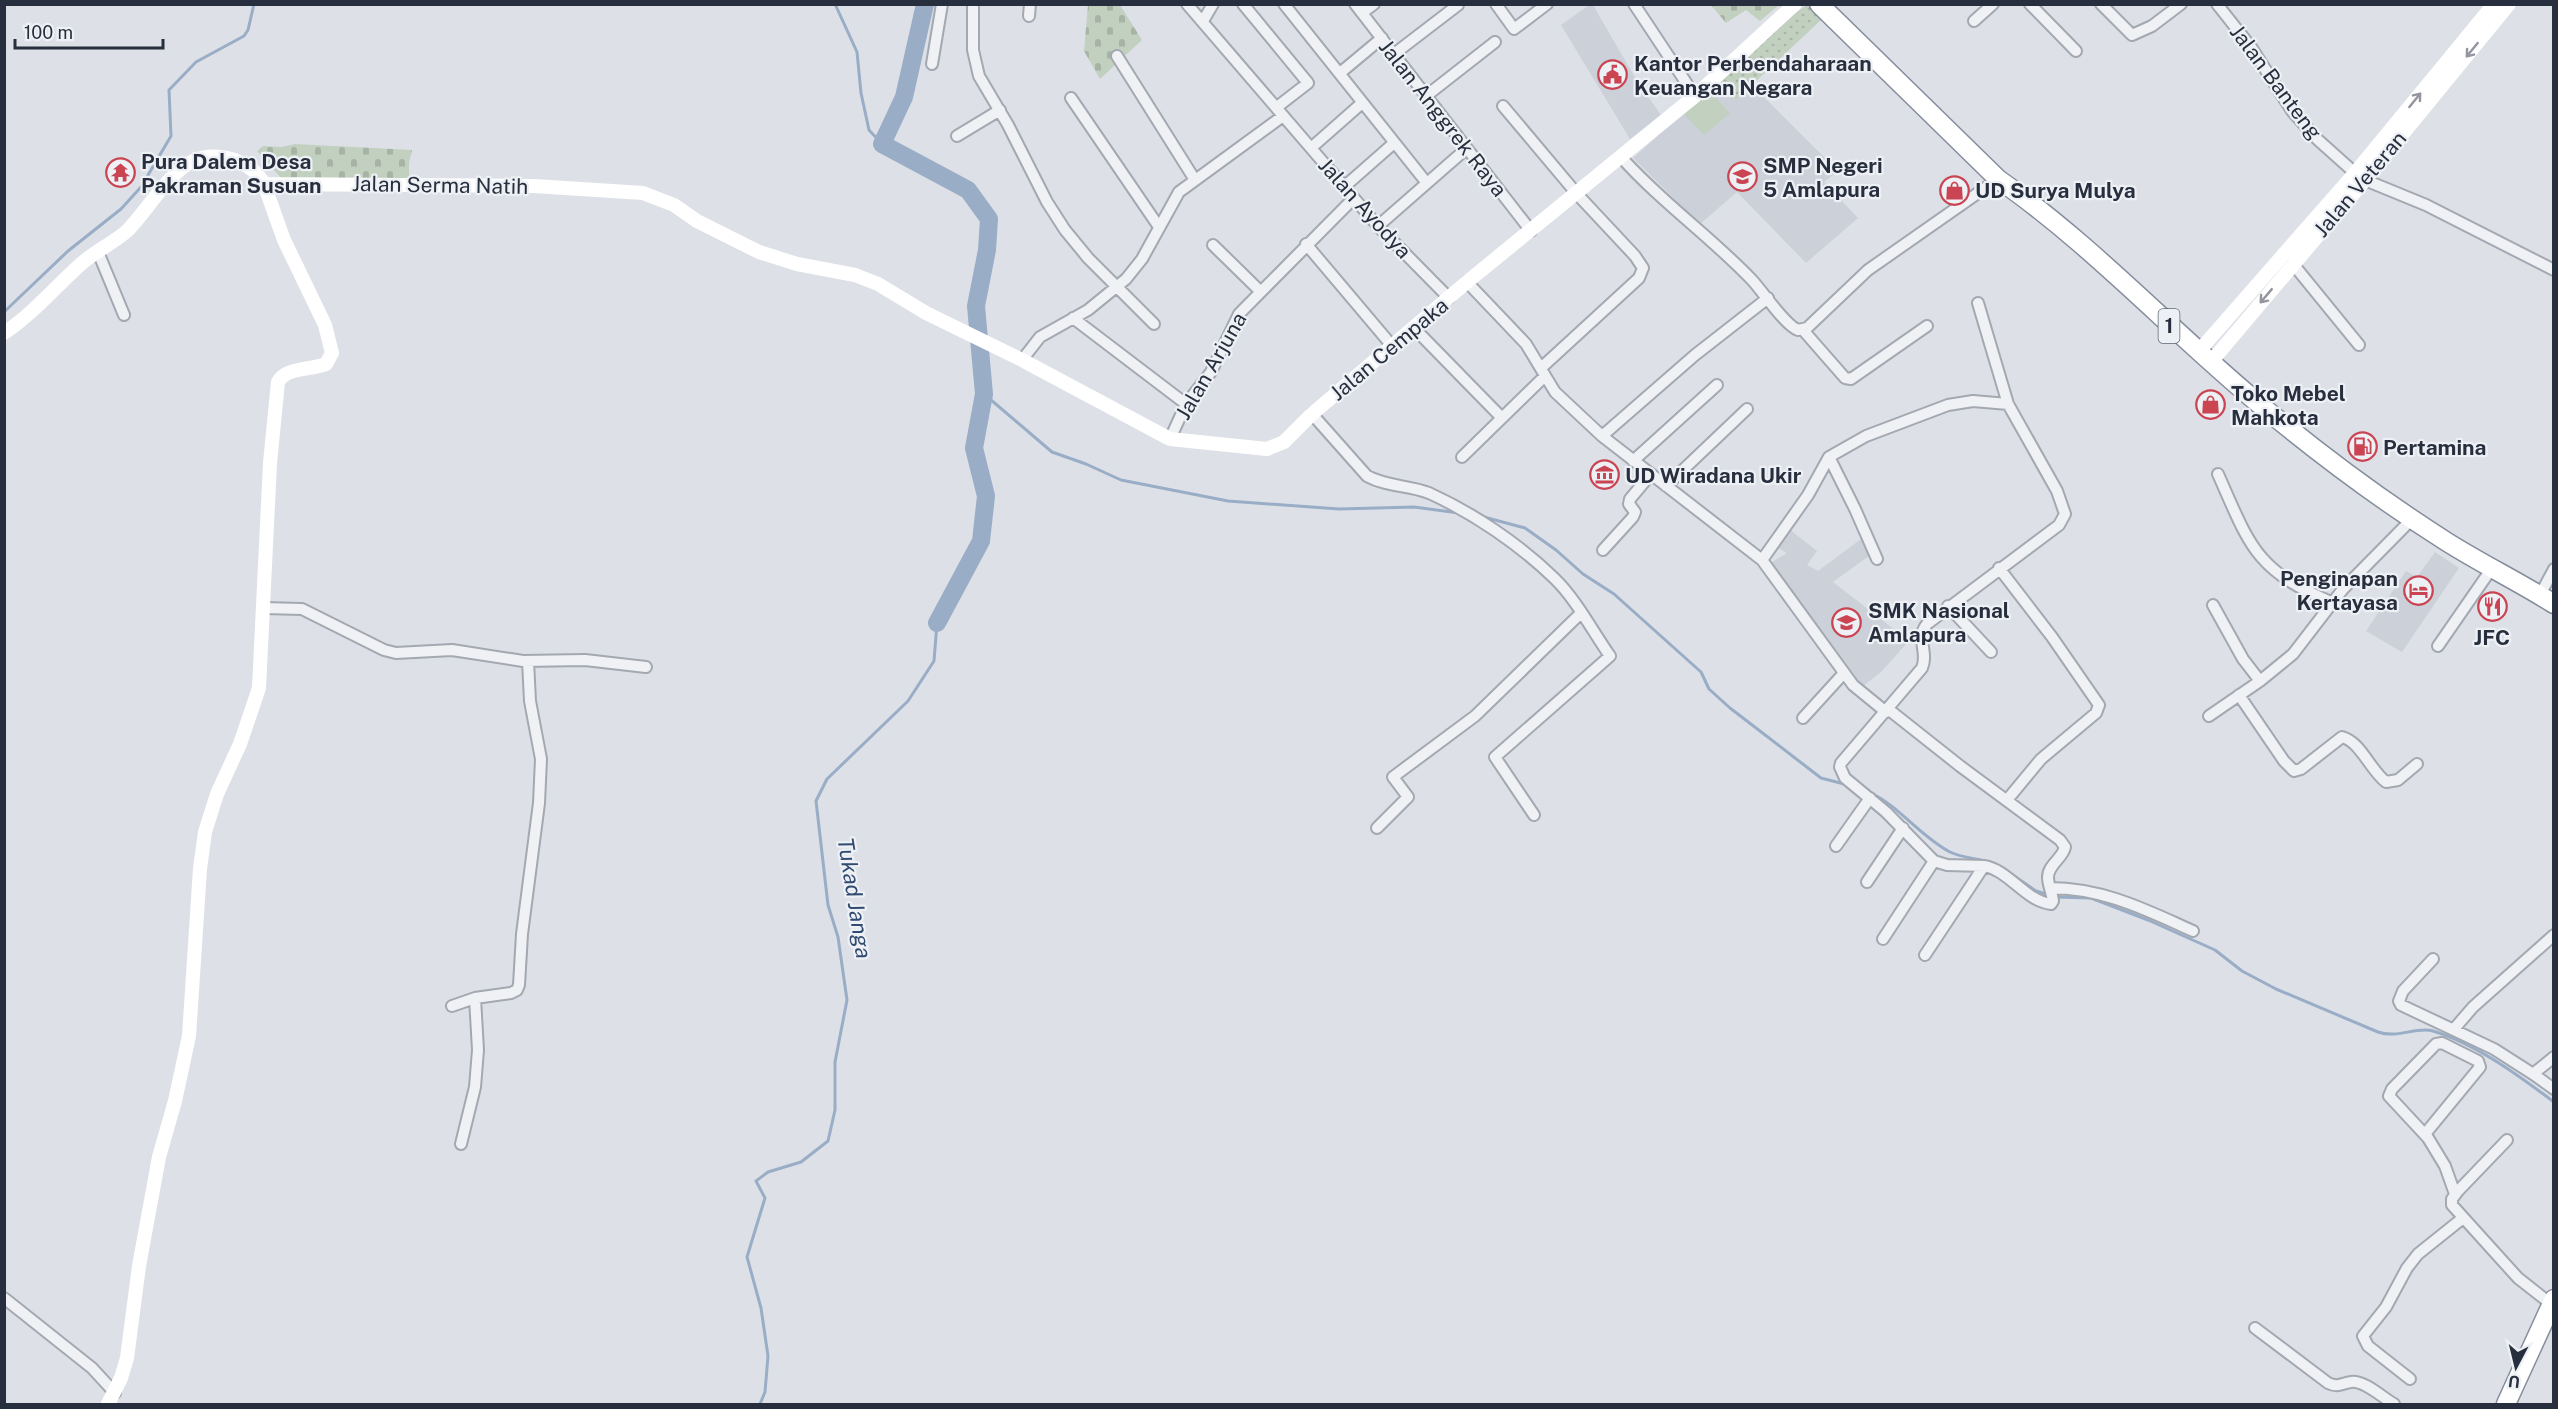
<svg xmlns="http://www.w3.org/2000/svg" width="2558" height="1409" font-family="'Public Sans',sans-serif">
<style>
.built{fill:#cbd0d9}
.grass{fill:url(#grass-dots)}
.cemetery{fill:url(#cemetery-stones)}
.green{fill:#c2d0bf}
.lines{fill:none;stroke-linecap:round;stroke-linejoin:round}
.stream{stroke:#99adc6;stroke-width:3}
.river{stroke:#99adc6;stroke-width:18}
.street-casing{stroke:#a3a8b1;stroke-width:14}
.highway-casing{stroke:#858d9d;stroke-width:21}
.street{stroke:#f0f1f5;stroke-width:10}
.secondary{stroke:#fff;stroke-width:14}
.highway{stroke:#fff;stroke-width:18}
.oneway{stroke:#93969e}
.labels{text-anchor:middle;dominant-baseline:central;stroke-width:4.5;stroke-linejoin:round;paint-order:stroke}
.shield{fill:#edf0f5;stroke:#626874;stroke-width:1.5}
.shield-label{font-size:20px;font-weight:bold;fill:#272e3d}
.poi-label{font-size:21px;font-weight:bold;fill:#272e3d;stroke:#edf0f5;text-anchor:start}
.street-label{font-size:21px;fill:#272e3d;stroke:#edf0f5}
.water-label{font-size:22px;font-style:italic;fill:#324b70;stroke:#edf0f5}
</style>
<defs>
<pattern id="grass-dots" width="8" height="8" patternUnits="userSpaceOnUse" patternTransform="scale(1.5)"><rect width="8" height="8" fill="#c2d0bf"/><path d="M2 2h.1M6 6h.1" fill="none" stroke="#a7b3a5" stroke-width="1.8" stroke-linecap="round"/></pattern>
<pattern id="cemetery-stones" width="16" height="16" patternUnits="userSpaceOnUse" patternTransform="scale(1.5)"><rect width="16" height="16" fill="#c2d0bf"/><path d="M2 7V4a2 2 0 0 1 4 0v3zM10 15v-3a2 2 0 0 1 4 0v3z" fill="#a7b3a5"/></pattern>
</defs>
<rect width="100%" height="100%" fill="#dde1e7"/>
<!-- built -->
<path class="built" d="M1589,5H1593L1637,81L1661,115L1630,139L1561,25Z
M1719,81L1736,100L1752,85L1838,171L1824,182L1858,218L1806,263L1737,192L1700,224L1633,158Z
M1789,529L1817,551L1807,565L1818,571L1861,539L1869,556L1833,582L1909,641L1881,672L1858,690L1769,564L1787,553L1775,546Z
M2435,552L2459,568L2402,652L2366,631L2406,571L2417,577Z"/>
<!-- grass -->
<path class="grass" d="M1807,5H1814L1824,17L1736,100L1719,81L1750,56L1792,15Z"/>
<!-- cemetery -->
<path class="cemetery" d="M1088,5H1120L1142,40L1100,79L1084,51Z
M1711,5H1779L1760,21L1746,10L1726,23Z
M295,144L412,150L409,163V181L281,178L257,151L263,146L282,147Z"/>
<!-- green -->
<path class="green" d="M1708,90L1730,113L1704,135L1683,113Z"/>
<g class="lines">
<!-- stream -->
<path class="stream" d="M835,4L857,52L861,93L869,130L882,144
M4,312L68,251L121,209L141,187L171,136L169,90L196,62L244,36L248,30L254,4
M984,394L1052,452L1086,464L1121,480L1228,501L1339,509L1414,507L1459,513
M1480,516L1525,528L1556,550L1583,574L1614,594L1701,672L1709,689L1730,708L1821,778L1848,785
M1871,793C1900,807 1921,837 1950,852C1964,859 1981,858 1995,864
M2001,867L2036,891L2049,895
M2056,897L2091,898L2148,920L2215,950L2242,971L2276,989L2378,1032C2398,1039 2417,1026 2433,1031C2476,1044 2518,1075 2554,1102
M760,1404L765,1392L768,1356L761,1308L747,1257L765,1198L756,1181L768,1172L801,1162L828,1141L835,1110V1062L847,1000L838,937L828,905L816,801L827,779L908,701L934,661L937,623"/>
<!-- river -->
<path class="river" d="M925,4L904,97L882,144L968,190L989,219L987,250L976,306L984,394L974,448L986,496L981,541L937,623"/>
<defs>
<path id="street" d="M973,4V50L979,76L1008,125L1047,202L1065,230L1088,258L1154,324
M1187,4L1378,226L1449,298
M1243,4L1308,83L1277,107
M1284,4L1426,182
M1355,4L1531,231
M1496,4L1514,29L1547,4
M1634,4L1695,96
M2030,4L2076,51
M2101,4L2132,35L2152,26L2181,4
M2217,4L2251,47L2292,111L2317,139L2355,173L2365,180L2426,205L2554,270
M1362,13L1374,4
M1029,16L1030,4
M1203,21L1213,4
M1974,21L1993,4
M1394,54L1458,5
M1117,56L1195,180
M932,64L942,4
M1340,73L1382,38
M1426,96L1495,42
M1071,98L1159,227
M1503,106L1577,194L1635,256L1643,268L1639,278L1541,368
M957,136L1000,110
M1311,148L1362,103
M1621,157C1661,202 1710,236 1752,280C1763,292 1785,325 1798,330L1807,328L1868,270L1998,179
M1344,187L1394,143
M1378,226L1466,149
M1306,244L1393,347
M1213,245L1260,291
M98,252L124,315
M2293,264L2359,345
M1467,282L1526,344L1555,392L1602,436L1762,560L1853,685L1886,712
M1073,318L1186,404
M1414,328L1502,418
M1803,330L1845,378L1851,379L1927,326
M1022,360L1040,337L1088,310L1126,279L1142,259L1179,192L1283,116
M1312,414L1367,476C1387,487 1409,485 1429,493C1473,513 1519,544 1554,578C1576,599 1593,632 1610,656L1495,757L1534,815
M1602,436L1695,355L1768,298
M1170,439L1186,404L1211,372L1239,314L1354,198
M1462,457L1544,377
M1829,457L1855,509L1877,559
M1633,461L1717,385
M2218,474C2250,546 2255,570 2331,602
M1666,486L1747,409
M1603,550L1633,517L1635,512L1629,504L1630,499L1651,474
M1762,560L1808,495L1829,457L1866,436L1948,405L1973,401L2008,404
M1999,568L2052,637L2099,705L2096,713L2041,759L2007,800
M2540,595L2554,569
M2213,605L2243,659L2260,681
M1948,606L1991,652
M263,608L302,609L384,650L396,653L452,650L523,661L585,660L646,667
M2438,646L2492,568
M2239,695L2284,761L2294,771L2301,769L2342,737C2361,742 2370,770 2386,782L2398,780L2417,764
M1888,709L1960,766L2060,840L2065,847C2063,858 2048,865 2048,877C2048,885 2052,893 2053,901L2051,904C2025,901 2009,870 1984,866
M2209,716L2260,681L2293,654L2343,589L2413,518
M1803,718L1844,673
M1377,828L1408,797L1393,777L1475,716L1580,614
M1836,846L1870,798
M1867,882L1903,828
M2050,888C2103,888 2146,910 2193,931
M1883,939L1934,861
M1925,955L1984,866L1947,865L1934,861L1886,812L1845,778L1840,767L1841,763L1922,668C1929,652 1915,638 1927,624L2059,525L2065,514L2057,491L2008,404L1978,303
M2433,959L2403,991L2399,1001L2401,1005L2494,1049L2533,1074L2554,1057
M452,1006L475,998L511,993L517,990L519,985L522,934L539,803L541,759L530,701L528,661
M2454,1029L2473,1007L2554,935
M2533,1074L2554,1089
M2425,1134L2480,1067L2478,1061L2442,1043L2436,1044L2392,1089L2389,1096L2428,1138L2445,1166L2455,1194
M2507,1140L2458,1191L2452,1199V1205L2518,1278L2551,1304
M461,1144L475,1087L478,1050L475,998
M4,1298L92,1368L115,1393
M2255,1328L2328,1383C2338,1388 2342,1383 2351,1382C2364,1380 2383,1398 2394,1404
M2410,1379L2368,1346L2363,1336L2386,1307L2407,1268L2418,1254L2463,1218"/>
<path id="highway" d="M1819,4L1998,179C2094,246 2173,333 2264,408C2322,456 2384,502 2447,542C2482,564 2519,582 2554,604
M2506,1404L2554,1299"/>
</defs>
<!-- street casing -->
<use href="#street" class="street-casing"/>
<!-- highway casing -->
<use href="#highway" class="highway-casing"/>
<!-- street -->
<use href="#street" class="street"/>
<!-- secondary -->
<path class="secondary" d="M4,333C34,313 56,286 82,263C96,251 113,243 127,231C147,211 168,173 193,161C218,150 252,161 264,184L534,186L643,193L674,205L697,221L759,252L797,264L855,275L878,284L926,313L1022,360L1170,439L1267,449L1284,442L1312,414L1467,282L1695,96L1795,4
M2199,351L2355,173L2494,4
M2211,362L2365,180L2509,4
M108,1404L121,1378L127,1358L139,1266L159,1157L175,1101L189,1036L200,869L205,832L217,794L240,744L259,688L270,463L278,382C286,367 311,370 326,364L332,353L325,325L284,240L264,184"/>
<!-- highway -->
<use href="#highway" class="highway"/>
</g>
<!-- one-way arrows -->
<defs><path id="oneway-shaft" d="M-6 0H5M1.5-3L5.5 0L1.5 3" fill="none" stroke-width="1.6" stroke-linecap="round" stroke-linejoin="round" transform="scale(1.5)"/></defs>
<g class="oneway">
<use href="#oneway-shaft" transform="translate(2472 50) rotate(129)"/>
<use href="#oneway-shaft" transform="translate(2415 100) rotate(-51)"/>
<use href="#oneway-shaft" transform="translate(2266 296) rotate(130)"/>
</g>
<!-- icons -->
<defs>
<symbol id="civic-ring" viewBox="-11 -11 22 22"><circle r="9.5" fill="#edf0f5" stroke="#ca4452" stroke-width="1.5"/><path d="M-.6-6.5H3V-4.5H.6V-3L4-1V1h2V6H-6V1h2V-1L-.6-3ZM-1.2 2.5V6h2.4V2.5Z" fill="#ca4452"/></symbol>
<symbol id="temple-ring" viewBox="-11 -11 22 22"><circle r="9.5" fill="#edf0f5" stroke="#ca4452" stroke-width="1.5"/><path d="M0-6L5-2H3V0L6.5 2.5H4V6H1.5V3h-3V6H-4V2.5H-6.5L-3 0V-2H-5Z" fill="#ca4452"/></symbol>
<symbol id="school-ring" viewBox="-11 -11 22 22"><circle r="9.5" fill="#edf0f5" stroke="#ca4452" stroke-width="1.5"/><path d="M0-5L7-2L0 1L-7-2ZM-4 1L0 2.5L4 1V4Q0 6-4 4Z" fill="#ca4452"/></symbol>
<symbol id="shop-ring" viewBox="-11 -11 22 22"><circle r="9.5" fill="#edf0f5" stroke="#ca4452" stroke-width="1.5"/><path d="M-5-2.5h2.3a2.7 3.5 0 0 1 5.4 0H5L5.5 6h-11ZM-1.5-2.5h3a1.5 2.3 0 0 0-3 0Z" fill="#ca4452"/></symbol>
<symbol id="fuel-ring" viewBox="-11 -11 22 22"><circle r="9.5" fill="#edf0f5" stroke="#ca4452" stroke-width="1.5"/><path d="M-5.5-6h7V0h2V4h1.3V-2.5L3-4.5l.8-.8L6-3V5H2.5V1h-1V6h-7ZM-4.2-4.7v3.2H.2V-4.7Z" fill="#ca4452"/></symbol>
<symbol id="museum-ring" viewBox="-11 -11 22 22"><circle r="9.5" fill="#edf0f5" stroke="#ca4452" stroke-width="1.5"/><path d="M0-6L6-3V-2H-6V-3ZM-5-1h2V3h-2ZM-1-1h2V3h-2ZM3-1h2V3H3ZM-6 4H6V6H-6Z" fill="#ca4452"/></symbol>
<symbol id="hotel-ring" viewBox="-11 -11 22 22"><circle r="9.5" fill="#edf0f5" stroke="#ca4452" stroke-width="1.5"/><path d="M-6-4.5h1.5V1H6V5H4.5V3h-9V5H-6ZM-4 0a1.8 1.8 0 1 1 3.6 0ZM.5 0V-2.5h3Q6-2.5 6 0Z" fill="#ca4452"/></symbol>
<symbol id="restaurant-ring" viewBox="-11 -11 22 22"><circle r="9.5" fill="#edf0f5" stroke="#ca4452" stroke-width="1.5"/><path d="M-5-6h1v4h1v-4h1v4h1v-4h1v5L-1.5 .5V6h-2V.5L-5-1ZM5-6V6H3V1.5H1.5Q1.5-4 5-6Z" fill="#ca4452"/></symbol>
</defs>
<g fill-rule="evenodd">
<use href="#civic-ring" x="1596" y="58" width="33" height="33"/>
<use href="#temple-ring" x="104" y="156" width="33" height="33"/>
<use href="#school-ring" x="1726" y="160" width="33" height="33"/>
<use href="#shop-ring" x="1938" y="174" width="33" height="33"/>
<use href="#shop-ring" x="2194" y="388" width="33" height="33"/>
<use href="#fuel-ring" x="2346" y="430" width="33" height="33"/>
<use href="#museum-ring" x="1588" y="458" width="33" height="33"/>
<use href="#hotel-ring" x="2402" y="574" width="33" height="33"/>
<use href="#restaurant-ring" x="2476" y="590" width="33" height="33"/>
<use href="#school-ring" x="1830" y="606" width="33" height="33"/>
</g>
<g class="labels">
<!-- shield labels -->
<rect class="shield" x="2158.5" y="309" width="21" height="34" rx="4.5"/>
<g class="shield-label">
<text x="2169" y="326">1</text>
</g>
<!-- poi labels -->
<g class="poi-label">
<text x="1634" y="63">Kantor Perbendaharaan<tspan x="1634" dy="24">Keuangan Negara</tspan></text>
<text x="141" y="161">Pura Dalem Desa<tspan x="141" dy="24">Pakraman Susuan</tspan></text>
<text x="1763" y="165">SMP Negeri<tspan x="1763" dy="24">5 Amlapura</tspan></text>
<text x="1975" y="190">UD Surya Mulya</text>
<text x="2231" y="393">Toko Mebel<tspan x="2231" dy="24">Mahkota</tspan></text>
<text x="2383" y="447">Pertamina</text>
<text x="1625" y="475">UD Wiradana Ukir</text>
<text x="2398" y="578" text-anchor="end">Penginapan<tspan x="2398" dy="24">Kertayasa</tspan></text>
<text x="1868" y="610">SMK Nasional<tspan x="1868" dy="24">Amlapura</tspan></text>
<text x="2492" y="637" text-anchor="middle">JFC</text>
</g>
<!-- street labels -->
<g class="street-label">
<text transform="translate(2276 82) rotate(53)">Jalan Banteng</text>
<text transform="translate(1443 118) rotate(52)">Jalan Anggrek Raya</text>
<text transform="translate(2360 184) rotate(-50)">Jalan Veteran</text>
<text transform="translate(440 185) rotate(1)">Jalan Serma Natih</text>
<text transform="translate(1365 208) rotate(48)">Jalan Ayodya</text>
<text transform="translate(1389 349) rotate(-40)">Jalan Cempaka</text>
<text transform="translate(1211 366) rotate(-60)">Jalan Arjuna</text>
</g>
<!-- water labels -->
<g class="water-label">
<text transform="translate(855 898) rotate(81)">Tukad Janga</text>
</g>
</g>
<!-- border -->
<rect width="2558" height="1409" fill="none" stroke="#272e3d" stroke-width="12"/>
<!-- north arrow -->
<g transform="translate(2516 1367) rotate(187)" stroke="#edf0f5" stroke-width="4.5" paint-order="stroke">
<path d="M0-4.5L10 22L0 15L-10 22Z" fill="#272e3d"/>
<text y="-9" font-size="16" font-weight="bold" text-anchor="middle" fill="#272e3d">U</text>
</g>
<!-- scale -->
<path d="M15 39v9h148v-9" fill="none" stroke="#272e3d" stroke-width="3"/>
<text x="24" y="39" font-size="18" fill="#272e3d" stroke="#edf0f5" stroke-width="4.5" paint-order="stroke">100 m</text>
</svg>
